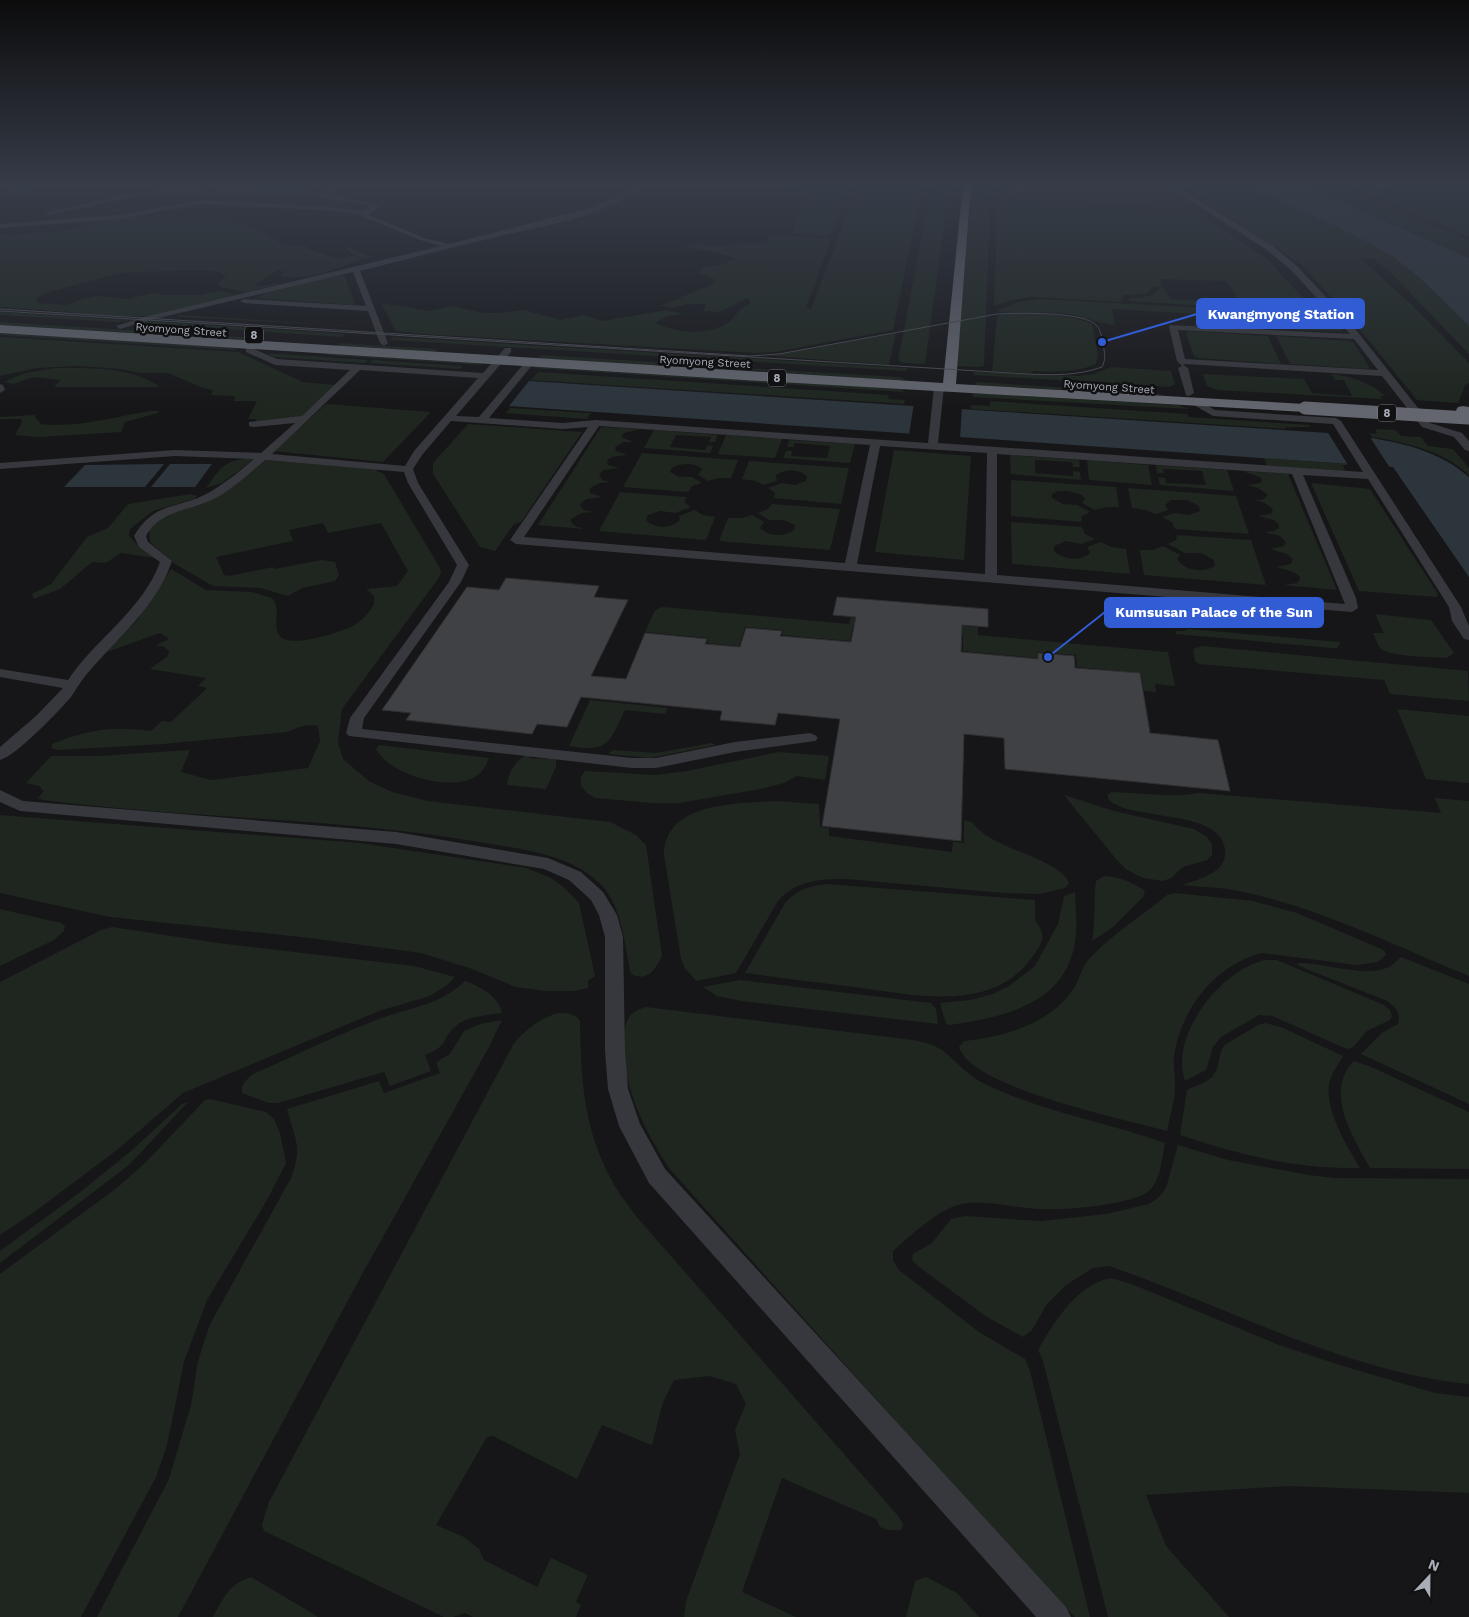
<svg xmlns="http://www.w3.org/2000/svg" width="1469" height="1617" font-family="'Work Sans',sans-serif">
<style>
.built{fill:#222225}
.green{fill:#1e261f}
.water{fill:#2c353c}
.pier{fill:#161618}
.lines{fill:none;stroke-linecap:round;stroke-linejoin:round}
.stream{stroke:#2c353c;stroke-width:2}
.building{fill:#404145;stroke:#303034}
.minor{fill:#37383d;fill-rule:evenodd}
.highway{fill:#63666e;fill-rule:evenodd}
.tram{stroke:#4a4c52;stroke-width:1}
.highway-bridge{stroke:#63666e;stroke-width:13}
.labels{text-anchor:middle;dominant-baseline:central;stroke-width:5;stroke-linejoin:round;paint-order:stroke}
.far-street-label{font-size:11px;fill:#a8adb8;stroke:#111113}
.shield{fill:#111113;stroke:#7b7e86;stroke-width:1}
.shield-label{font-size:11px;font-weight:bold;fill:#a8adb8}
.leader{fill:none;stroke:#325cd3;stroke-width:2}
.callout-dot{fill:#325cd3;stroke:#111113;stroke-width:2}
.callout{fill:#325cd3;stroke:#325cd3;stroke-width:2}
.callout-label{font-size:14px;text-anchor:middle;font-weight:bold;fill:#fff}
</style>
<rect width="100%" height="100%" fill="#161618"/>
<!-- built -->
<path class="built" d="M1014,184L1171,190L1197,206L1185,207L1187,209L1014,201Z"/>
<!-- green -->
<path class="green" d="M850,184L852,187L831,234L824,236L791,233L810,194L794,193L799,185Z
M859,184H923L893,330L775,352L756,353L422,334L396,331L381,303L429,311L452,306L483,313H501L523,310L561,320L583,315L603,321L666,310L684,314L668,316L655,323C674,332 704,336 724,325C730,322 733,318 738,312C741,309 747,306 751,303L748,298L720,312L703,311L706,304H687L673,308L660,306L711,285L716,280L699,273L703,267L723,265L734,258L718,253L683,247L697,243L715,246H727L737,243L767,245L768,238L772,234L831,239L806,308L811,309Z
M932,184H950L925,364L903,363L898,360Z
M972,184H991L984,366L978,367L957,366Z
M998,184H1012L1010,201L1088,205L1096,208L1196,212L1267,259L1307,302L1308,307L1301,311H1289L1128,301L1130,298H1143V297L1153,295L1160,288H1164L1170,299L1241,303L1226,281L1159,279L1162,286L1153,287L1146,294L1124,295L1121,302L1032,297L1012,300L994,306Z
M1179,184H1243L1356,236L1392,256L1419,277L1469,326V354L1391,273L1373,259H1361L1412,305L1469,363V383L1465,385L1458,403L1417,400L1353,321L1302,265Z
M1300,184H1336L1469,240V258Z
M1342,184H1469V237L1352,188Z
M148,214L135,219C175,218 222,213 260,230C280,240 279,250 305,245L307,249C326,252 334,264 354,255L347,250L346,247L371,257C339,265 315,282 280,276L284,272L278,270L255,285L260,286L279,283L276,285L246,292L220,287L218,283L226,277L220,272L193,270L121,273L52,291L36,298L37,303L67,305L82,299L96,296L128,299L157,292L162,295H200L220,291L236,295L149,316H120L0,307V234L11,235L62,231L108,220Z
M341,275H344L355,303L354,305L254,298L280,288Z
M1039,299L1298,313C1327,308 1325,309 1343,331L1296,330L1288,319L1275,318L1271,314L1248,313L1249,317L1112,309L1115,325C1097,323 1081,315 1062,313C1042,311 1014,315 996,311L1018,302Z
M0,312L133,321L117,322L0,315Z
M1000,314C1030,313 1064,313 1092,324L1098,355L1096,364C1076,373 1055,372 1033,371L1031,373L992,371L997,317Z
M179,315L355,326L177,317Z
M146,321L345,334L342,337L139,323Z
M0,322L257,338H260L254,340L0,325Z
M1189,331L1268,336L1281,364L1198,358L1194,356L1186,333Z
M0,332L232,347L237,350L0,335Z
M896,333L889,365L774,356L775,355Z
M1276,336L1350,341L1354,343L1369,367V369L1290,364Z
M0,337L238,352L303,382L335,385L301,417L257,422L255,419H248L257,401H234L235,396L211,395L213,390L203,388L168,373H139L121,369L78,366L37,368L0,376Z
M394,337L907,368V371L390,340Z
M341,343L434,349L437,350L431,352L338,346Z
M265,353L368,360L365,363L274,357Z
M329,353L478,362L482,365L326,355Z
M542,355L654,362L658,364L652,366L537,358Z
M373,360L463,366L460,369L369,363Z
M541,366L903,389V392L533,368Z
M1111,367L1171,371L1175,384L1170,387L974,375V372L1079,376L1094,374Z
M55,368C89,368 131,366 160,387H54L61,380L34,377L14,384L4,382L25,373Z
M742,368L900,377L905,379L900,381L737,369Z
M538,372L889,395L888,399L905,400L904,404L531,380Z
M1203,374L1304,379L1312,393L1352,396L1344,380H1335L1332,374C1351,377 1371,382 1385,396H1380L1382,399L1218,390L1207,386Z
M978,382L1159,394L1164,396L976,385L973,384Z
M973,393L1179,405L1189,409L973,397Z
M990,401L1187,414L1189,417L1309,425L1310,427H1285L1286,429L971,409V405L990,406Z
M326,404L431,412L383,462L273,451Z
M510,408L591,413L587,419L506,413Z
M150,411H159L158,413L125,422L121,432L39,437L15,435L22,422L21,419H0V417L34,415L41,424C79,428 113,417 150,411Z
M468,424L582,432L521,522L514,524L495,551L480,547L433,474V463Z
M601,427L641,429L624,433L622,435L623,438L634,442H624L615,447L616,451L627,455L612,457L607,460L608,465L619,468L604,470L599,474L602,480L611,482L600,483L590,488V493L602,497L587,499L581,503L580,506L584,510L593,512L582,513L571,519V522L575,526L584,529L538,525Z
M1375,429L1396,430L1401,436L1421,437L1428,446L1453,449L1469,468V475C1444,451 1405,442 1372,437L1369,433L1377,434Z
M654,430L718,435L715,442H709L711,437L676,435L670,447L705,450L708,445L713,446L710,453L644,448Z
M726,435L782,439L775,458L718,454Z
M789,440L855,444L850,463L783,458L786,451H792L791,456L827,458L830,446L795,443L793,447H787Z
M894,450L971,456L964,560L875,552Z
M642,453L738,460L731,478H719L708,481L698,475L702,469C694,462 681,463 672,468L670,472L679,477H692L702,483L692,486L688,492L623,487Z
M1010,455L1079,460L1080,467H1073L1072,462L1035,460V473L1073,476V471L1080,472L1081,480L1011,474Z
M1264,458L1346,464L1347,465H1343L1345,471L1267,466Z
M242,459H254L222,483L206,488C217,473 222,462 242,459Z
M261,460L378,469L377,471L384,474L440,568L441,573L438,579L342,709L338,743L343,759L369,781L392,792L428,801L610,822L636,835L646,845L662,956C655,971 647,982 631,974C624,943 622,901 596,880C565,853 518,849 479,842C335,817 188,819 43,800L38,798L44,791L39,786L26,783L51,756H98L190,750L181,772L211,780L308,768L320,741L318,726C307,724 298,727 288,732L163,744L58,750L51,748L52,744C91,729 110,726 151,731L162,721L171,722L207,688L198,686L206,678L150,669L168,656L169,651L164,647L156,645L169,639L160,633L107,652L138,619L171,569L206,590L252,592L272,598C282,610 272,624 279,635C289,650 340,632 353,626C362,621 369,613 374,604V596L366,589L397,586L408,571L381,523L328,533L323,523L289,530L293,541L216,557L224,575L229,576L273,567L274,569L322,560L335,562L339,575L335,581L302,588L288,596L260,588L213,586L175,564L150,542L149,529L167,514L202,502Z
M1087,460L1148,465L1152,485L1089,480Z
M749,461L849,468L841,504L774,498L775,493L768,488L782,483L795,485L806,481L807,476C798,469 786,469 776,475L777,481L764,485L755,481L742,479Z
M1156,465L1227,470L1234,491L1160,485L1158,477L1165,478L1166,483L1206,485L1202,471L1163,469L1164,473H1157Z
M1242,471L1288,474L1337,590L1283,585L1298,583L1300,577L1294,572L1276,567L1291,564L1293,559L1287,554L1270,549L1284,546L1286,542L1280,536L1264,532L1274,531L1279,528V525L1274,520L1258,516L1271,514L1273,509L1263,502L1252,500H1262L1267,496V494L1258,488L1247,485L1260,483L1262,480L1260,477Z
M1011,480L1116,487L1119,507H1106L1095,510L1082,503L1085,499L1082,495L1068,491H1058L1052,494V498L1063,504L1077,505L1090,512L1082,516L1081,522L1011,516Z
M1311,483L1370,489L1438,594L1437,597L1359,591Z
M1128,488L1236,496L1249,534L1175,529L1172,522L1162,517L1175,513L1189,515L1200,511L1199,506L1187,500H1171L1165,505L1168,510L1156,514L1145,510L1132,508Z
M620,492L686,497L685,503L691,507L675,513L660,511L648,515L646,520C654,529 672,529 680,520L679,516L695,510L703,515L715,517L706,540L599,531Z
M191,494L197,496L194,499L153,511L130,529L129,535C136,546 146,550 157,556L155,558L121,553L106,563L92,562L60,589L34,599L32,594L51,584L87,537L108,528L128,504Z
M772,504L840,509L830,550L719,541L728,518H742L752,515L764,522L760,528C769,537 783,537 794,530L795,525L784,520H769L758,513L768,509Z
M1011,522L1082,527L1085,534L1095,539L1081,544L1066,541L1054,546V551C1063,559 1079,562 1089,554L1090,552L1087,547L1101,542L1111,547L1126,549L1130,574L1012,564Z
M1177,535L1251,540L1266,585L1144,575L1140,550H1153L1163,546L1180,555L1177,559C1184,571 1204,573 1215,566L1214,560L1201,553H1185L1168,544L1176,540Z
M663,607L849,624L851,617L871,619L869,627L853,626L850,641L782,635L783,630L745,627L739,646L707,643L708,638L645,632L655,610Z
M1375,614L1431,620L1454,653L1447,658C1434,657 1387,657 1380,648C1377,644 1375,637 1373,633H1384Z
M946,625L978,627V635L1168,652L1175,686L1155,684L1156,692L1144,691L1141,673L1077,667L1076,655L1037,652V658L963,651V635L945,633Z
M1189,629L1340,642V644L1337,648H1332L1176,634L1175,631H1183Z
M1202,646L1468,671L1469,701L1390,694L1384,680L1199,664L1195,661L1193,649Z
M590,700L668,708L665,714L625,710C609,743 609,753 569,746Z
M1397,709L1469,716V783L1426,779Z
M711,743L716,745L650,758L608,754L613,750L656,753Z
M379,745L489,758C486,766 482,773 475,777C449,792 390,775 376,749Z
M779,752L829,756L825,780L797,776L784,783L761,789L679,803H652L595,798L587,793L581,786V777L585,771L655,775L687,771Z
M528,754L530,758L548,759L552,756L556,759V767L546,789L507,785C508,773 516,759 528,754Z
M1112,792C1141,793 1170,798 1199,793L1441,813L1435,798L1469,801V976C1393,945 1314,905 1233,890C1217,887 1200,887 1183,885C1201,878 1228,873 1225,849C1220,808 1130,822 1108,799V794Z
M1064,795L1114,811L1194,829L1207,837L1212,845V855L1207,860L1183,867L1171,878L1163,881L1143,878L1127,870L1116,859Z
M776,801L819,804L820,827L829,828V836L952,852L953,842L964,843V820L972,822C989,849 1060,858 1069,883L1065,888L1040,894L1003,893L847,879C821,879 796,880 778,901L736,973L696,981L685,968L681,959L664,855C665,801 737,804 776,801Z
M0,815L360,843L526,868L551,878L565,888L579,903L595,976L588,981V988L574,991H545L516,987L472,969L421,953L310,938L110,917L0,893Z
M1104,876C1120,877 1132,882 1145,891L1143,897L1113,927L1092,941C1096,921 1093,901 1096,881Z
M827,884L1035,900V920C1046,934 1044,941 1033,956C994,1014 913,995 855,987C819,983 782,978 745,973L785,903C797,889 810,886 827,884Z
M1075,892C1076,914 1079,940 1070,961C1051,1009 994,1018 950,1025L946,1024L940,1003L970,1000L993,994L1009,986L1035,966L1058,924L1064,896Z
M1175,893L1253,901L1297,913L1379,948L1385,951L1386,955L1378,962L1357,965L1262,953C1215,965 1182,1008 1174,1055C1173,1065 1175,1075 1175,1086C1175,1101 1170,1116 1167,1131C1127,1120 971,1088 959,1047L964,1041C1003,1037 1051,1024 1074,988C1080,979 1082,966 1090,958C1112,934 1142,916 1167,895Z
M0,909L61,923L65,926L64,931L54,940L0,966Z
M112,927L218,943L414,966L455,977L447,985L430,996L379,1011L183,1093L117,1150L33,1213L0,1235V982L101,930Z
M1401,957L1469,984V1104L1361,1054L1382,1033L1398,1024C1401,1013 1396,1008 1387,1001L1299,966L1297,963C1322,962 1372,980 1392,965C1395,963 1398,959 1401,957Z
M1265,960H1277L1384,1005L1390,1010L1392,1015L1390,1020L1367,1031L1353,1047L1347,1049L1272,1016L1259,1015L1221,1037L1213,1047L1206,1070L1185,1081C1169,1035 1221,970 1265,960Z
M740,980L931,1003L936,1009L938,1024L741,1001L717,996L703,987Z
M465,981C479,986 499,996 502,1013C488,1015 467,1016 456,1026C440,1040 450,1045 425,1055L431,1071L390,1086L384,1072L278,1103H269L242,1093C241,1084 246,1080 253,1074C295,1056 336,1035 379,1019C411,1007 439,1006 465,981Z
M646,1007L913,1040C923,1042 933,1044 942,1050C958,1062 967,1076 987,1085C1044,1112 1106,1122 1165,1143C1162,1157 1161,1179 1150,1190C1135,1205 1060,1211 1038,1209C1013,1208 983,1198 958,1205C938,1210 909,1237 893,1251V1260L899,1270L979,1332L1025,1359L1030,1371L1090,1617H1075L1039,1581L668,1167C644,1128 623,1089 624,1042C625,1022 626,1013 646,1007Z
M558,1013C566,1013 575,1013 580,1021C581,1080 583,1127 612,1181C618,1193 628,1204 635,1215L899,1517L903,1524L901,1530H888L880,1527L876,1519L782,1478L742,1592L796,1617H684L686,1601L740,1454L735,1430L746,1404L736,1384L710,1376L674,1380L663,1402L652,1445L602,1425L577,1479L493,1436L487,1437L436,1525L464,1537L479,1549L484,1560L537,1587L551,1558L588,1575L576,1602L581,1605L576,1617H473L465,1613L453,1617H444L264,1531L262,1525L269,1502L513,1045C526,1029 538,1019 558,1013Z
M502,1020L489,1047L359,1280L178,1617H97L169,1479L191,1405L198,1361L210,1324L291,1178C303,1146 295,1140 287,1109L379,1081L384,1093L440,1073L436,1062L450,1054L464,1031L480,1024Z
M1265,1023L1281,1027L1343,1056C1338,1065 1331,1074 1329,1084C1325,1111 1347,1146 1360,1168C1296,1169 1240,1155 1180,1135L1187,1090C1194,1086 1206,1083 1212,1077C1221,1067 1217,1052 1226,1044L1258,1025Z
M1354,1061L1369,1066L1469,1112V1169L1370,1168C1354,1139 1323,1092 1354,1061Z
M210,1099L266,1112L274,1119L280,1133L286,1163L267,1200L207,1300L184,1362L167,1445L156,1477L81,1617H0V1274L118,1187L146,1162L205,1100Z
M188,1102L129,1165L0,1263V1251L79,1193L131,1151L182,1104Z
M1178,1145L1228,1160L1309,1175L1334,1178L1469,1179V1384C1343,1371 1228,1307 1109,1266L1093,1268L1066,1285L1047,1304L1032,1330L1023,1337L987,1317L919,1267L912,1260L913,1254L932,1243L951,1219L965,1216L1040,1221L1106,1214L1149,1204L1159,1197L1166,1188Z
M1111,1278L1134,1285L1279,1345L1343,1366L1435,1393L1469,1397V1493L1289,1486L1146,1495L1166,1546L1229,1617H1108L1043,1361L1038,1350C1054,1322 1077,1284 1111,1278Z
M251,1577L317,1616V1617H213C224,1597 228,1585 251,1577Z
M926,1577L957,1593L979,1617H906L915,1581Z"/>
<!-- water -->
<path class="water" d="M1243,184H1300L1469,258V326L1419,277L1392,256L1356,236Z
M529,381L1328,433C1377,438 1430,443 1469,477V577L1393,467L509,406Z
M164,464L145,487H64L85,465Z
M170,464H212L195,487H151Z"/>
<!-- pier -->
<path class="pier" d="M914,403L962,407L960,439L909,435Z
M1327,431L1368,434L1390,468L1348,465Z"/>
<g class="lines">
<!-- stream -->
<path class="stream" d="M1374,187L1436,184"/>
</g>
<!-- building -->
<path class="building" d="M506,578L599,586L594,597L628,600L591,676L626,679L645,633L707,639L705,644L740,647L746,628L782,631L780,636L851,642L856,617L833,615L837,597L988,609V627L962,625L961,652L1038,659V653L1074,656L1075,668L1140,673L1150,733L1218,740L1230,791L1005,769L1004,738L964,734L961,841L822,826L840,719L778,713L775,725L720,720L722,711L581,697L567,727L537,724L532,734L406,720L411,713L382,710L467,587L499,590Z"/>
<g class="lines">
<!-- minor -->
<path class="minor" d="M188,184H208L225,188L301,190L320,193L336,184H344L327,194L378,205V207L369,215L424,238L449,244L590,208L626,192L637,184H644C610,216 546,225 501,236C454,247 407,259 360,271L388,343L384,346L380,343L368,311L244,303L240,301L244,299L366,306L353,272L146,321L120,329L116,326L144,317L441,246L420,240L364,217L363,215L322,210L201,204L119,219L0,228V224L119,215L201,200L322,206L365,211L371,206L301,194L225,192Z
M1165,184H1173L1273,246L1297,266L1352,325L1430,423L1462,433L1469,441V451L1465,450L1454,437L1422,427L1382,376L1186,364L1183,365L1188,368L1194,393L1189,396L1186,395L1178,368L1182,366L1177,361L1169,327L1170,325L1350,334L1291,270L1267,250ZM1178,330L1354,339L1378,370L1185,359Z
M30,186L32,189L0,197V193Z
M202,188L204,191L132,197L48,215L45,213L132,193Z
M250,341L254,344V349L277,359L483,373L505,348H511V352L456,416L479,417L527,360H533V364L489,418L563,423L596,420L928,443L934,387L939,384L944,387L938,443L1363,472L1333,424L1213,416L1187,401L1189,399H1195L1215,410L1336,418L1341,421L1461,607L1469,626V640L1464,639L1452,621L1449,607L1368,479L1303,475L1356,598L1358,608L1352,612L516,544L510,540L588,427L563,429L451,421L422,455L413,469L418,483L469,565L461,582L364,718L362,729L632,758H656L735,742L810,733L815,735L818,738L815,741L735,752L656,768H632L349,736L346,733L350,718L449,582L457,565L408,483L404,472L265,460C250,473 234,488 216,498C191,511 161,509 146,536L148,542L172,561C156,608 117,638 86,675C80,682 76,690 71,697C59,711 16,756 0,760V747L36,716L63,688L0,677V669L68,680C96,638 142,611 160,562L139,547L134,536C155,500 179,510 210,492C225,483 240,471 254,459L175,456L0,469V463L175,450L261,453L295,423L253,427L249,426V422L302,416L350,370L275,365L246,352V344ZM360,370L478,378L414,451L405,466L272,454ZM599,426L870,445L845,563L524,537ZM880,446L987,453L985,574L857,564ZM997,454L1292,474L1345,604L997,575Z
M0,384L3,385L5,390L0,393Z
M0,790L23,801L396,832L548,858L581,872L603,892L617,915L623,937L625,1051L628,1089L640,1124L665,1169L1066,1607L1071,1617H1036L649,1183L619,1126L608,1089L605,1051V937L599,915L591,900L569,880L544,869L396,844L20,811L0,802Z"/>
<!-- highway -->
<path class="highway" d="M963,184H971L956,384L1305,404L1310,405L1312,408L1310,411L1305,412L744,380L0,333V325L943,383Z
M1463,406L1469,407V415L1458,413L1456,410L1458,407Z"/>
<!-- tram -->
<path class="tram" d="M0,309L750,356L779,354L997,314C1016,313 1086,311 1097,326C1101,330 1102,339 1103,344C1105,354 1106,359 1102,367C1077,376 1053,375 1027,374L0,311"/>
<!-- highway-bridge -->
<path class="highway-bridge" d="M1305,408L1468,418"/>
</g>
<!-- sky -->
<linearGradient id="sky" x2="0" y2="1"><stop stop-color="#0c0c0d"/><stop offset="0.45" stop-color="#363c48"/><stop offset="1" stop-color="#363c48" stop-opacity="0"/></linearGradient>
<rect width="1469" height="411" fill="url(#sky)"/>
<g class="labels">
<!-- far-street labels -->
<g class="far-street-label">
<text transform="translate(181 330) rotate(4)">Ryomyong Street</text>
<text transform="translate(705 362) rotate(3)">Ryomyong Street</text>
<text transform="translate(1109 387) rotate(4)">Ryomyong Street</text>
</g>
<!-- shield labels -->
<g class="shield">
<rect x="245" y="326.5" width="18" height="17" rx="4"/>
<rect x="768" y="369.5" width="18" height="17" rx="4"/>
<rect x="1378" y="404.5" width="18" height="17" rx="4"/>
</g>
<g class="shield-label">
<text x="254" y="335">8</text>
<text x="777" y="378">8</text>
<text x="1387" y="413">8</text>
</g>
</g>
<!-- callouts -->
<path class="leader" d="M1102 342L1197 314M1048 657L1105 612"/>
<g class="callout-dot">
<circle cx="1102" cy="342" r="5"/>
<circle cx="1048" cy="657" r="5"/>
</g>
<g class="callout">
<rect x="1197" y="299" width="167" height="29" rx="5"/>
<rect x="1105" y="598" width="218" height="29" rx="5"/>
</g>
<g class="callout-label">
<text x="1281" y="319">Kwangmyong Station</text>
<text x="1214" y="617">Kumsusan Palace of the Sun</text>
</g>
<!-- north arrow -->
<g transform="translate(1429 1577) rotate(22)" stroke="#111113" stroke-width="4" paint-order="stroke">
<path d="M0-4L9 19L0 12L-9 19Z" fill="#a8adb8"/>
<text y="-8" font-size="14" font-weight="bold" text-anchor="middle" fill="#a8adb8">N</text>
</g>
</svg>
